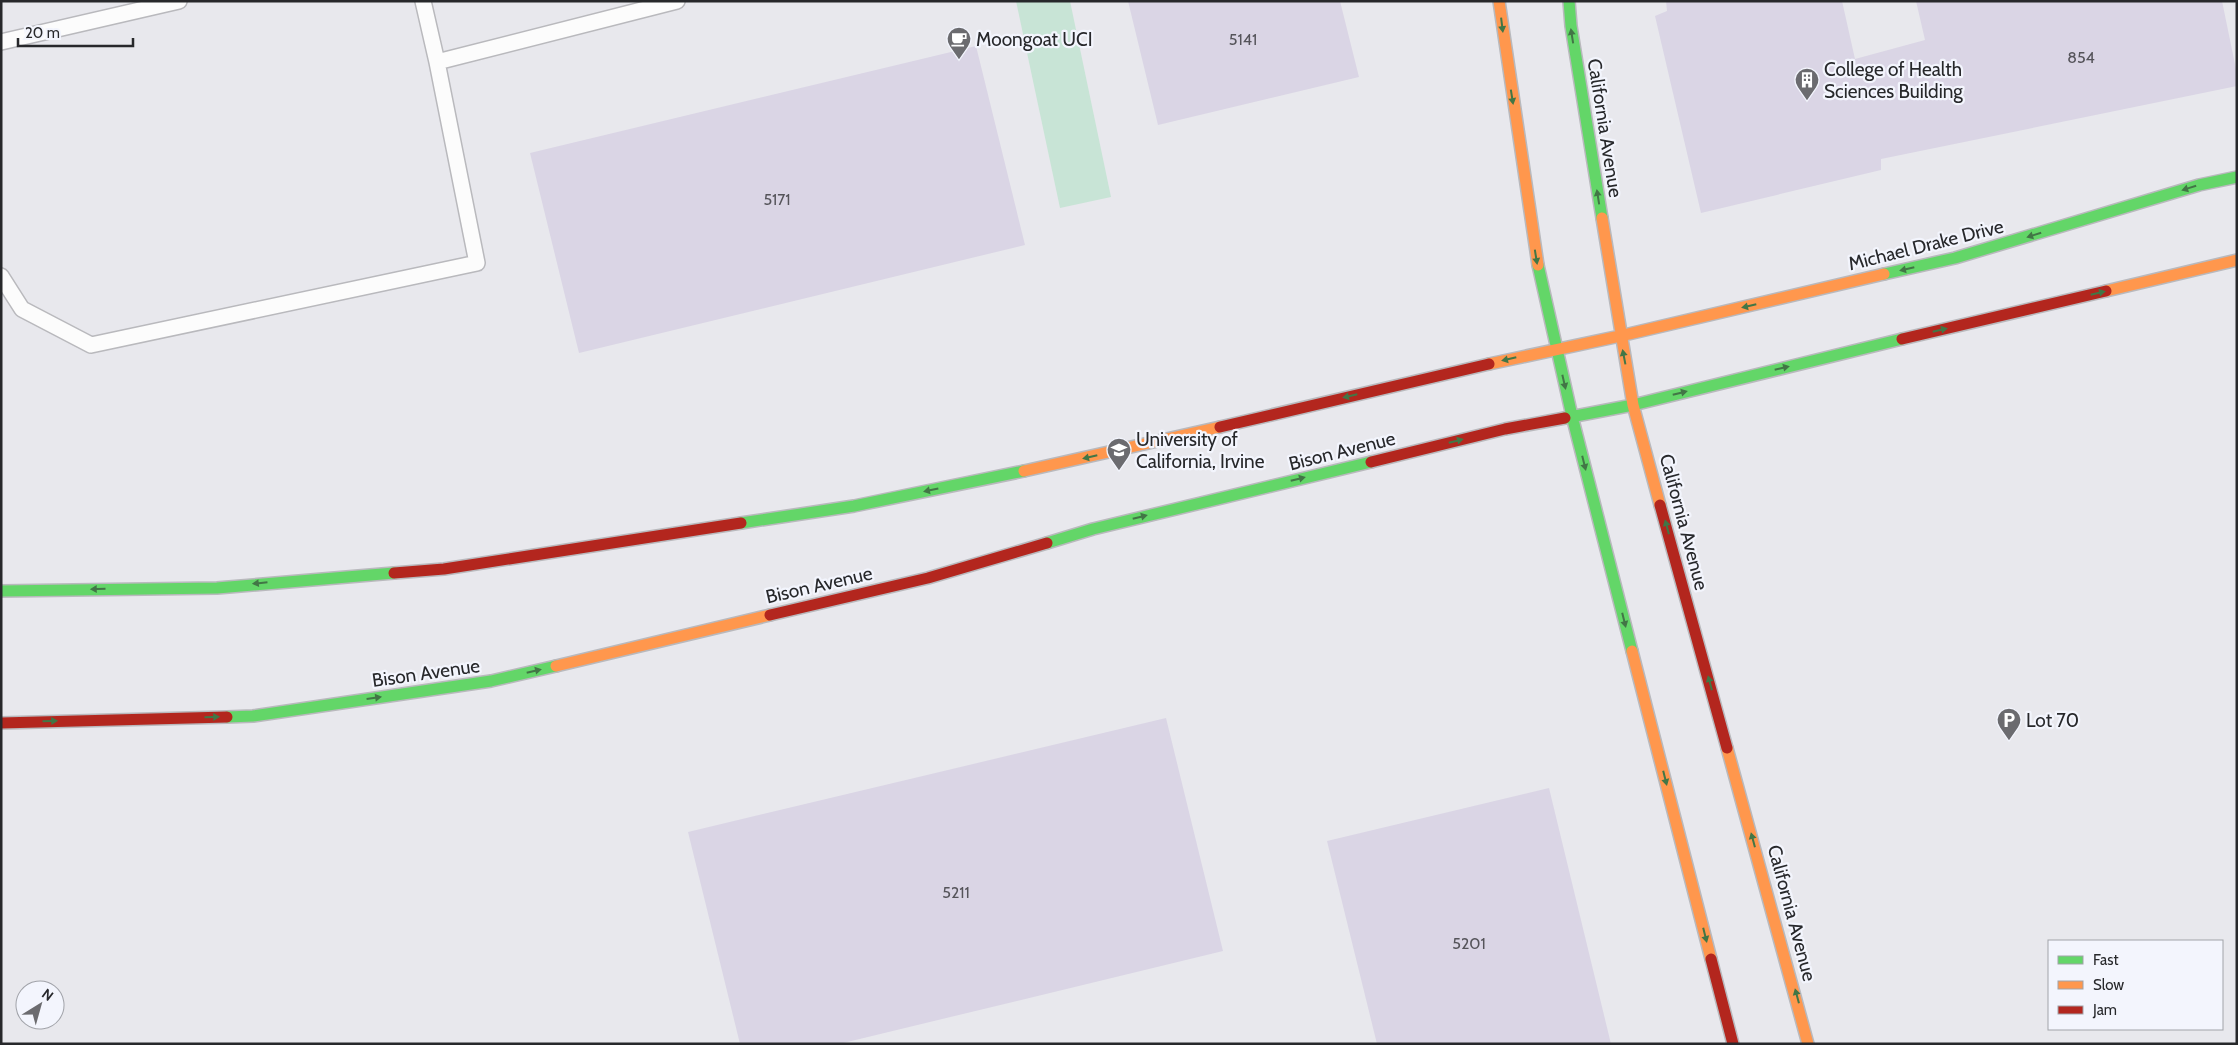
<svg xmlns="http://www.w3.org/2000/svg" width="2238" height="1045" font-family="Cabin,sans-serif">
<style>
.green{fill:#c8e4d6}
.building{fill:#dad5e5}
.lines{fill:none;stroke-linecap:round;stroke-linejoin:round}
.lane-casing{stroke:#b9b9bd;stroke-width:18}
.fast-casing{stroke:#b9b9bd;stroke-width:14}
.slow-casing{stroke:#b9b9bd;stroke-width:14}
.jam-casing{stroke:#b9b9bd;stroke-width:14}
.lane{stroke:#fcfcfc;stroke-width:15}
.fast{stroke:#63d668;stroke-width:11}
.slow{stroke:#ff974d;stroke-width:11}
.jam{stroke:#b3261e;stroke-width:11}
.oneway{fill:#427646}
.labels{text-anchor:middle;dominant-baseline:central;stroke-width:4.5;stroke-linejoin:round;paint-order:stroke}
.number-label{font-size:16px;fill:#55545a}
.poi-label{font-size:19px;fill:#27282b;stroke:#f3f5fd;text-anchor:start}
.street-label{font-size:19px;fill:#27282b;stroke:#f3f5fd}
</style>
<rect width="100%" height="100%" fill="#e8e8ed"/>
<!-- green -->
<path class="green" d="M1016,1H1070L1111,197L1060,208Z"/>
<!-- building -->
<path class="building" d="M1128,1H1340L1359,77L1158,125Z
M1666,1H1842L1855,59L1925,40L1916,1H2222L2237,74V86L1881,159V170L1701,213L1655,16L1667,11Z
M976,46L1025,245L579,353L530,153Z
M1166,718L1223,951L839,1044H740L688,832Z
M1549,788L1611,1044H1377L1327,841Z"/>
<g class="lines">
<defs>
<path id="lane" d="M1,42L179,1
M437,62L677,1
M1,276L22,309L91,345L477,263L437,62L423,1"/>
<path id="fast" d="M1569,1L1571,26L1602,218
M1538,265L1572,416L1632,651
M1884,274L1955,258L2199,185L2237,177
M1565,418L1633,405L1902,339
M741,523L854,506L1024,471
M1047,543L1093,529L1371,462
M1,591L217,588L394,573
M227,717L253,716L491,681L556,666"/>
<path id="slow" d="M1499,1L1538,265
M1602,218L1633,405L1660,505
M2106,291L2237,260
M1489,364L1620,336L1884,274
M1024,471L1220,427
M1632,651L1711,959
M556,666L770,615
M1727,748L1808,1044"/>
<path id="jam" d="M1902,339L2106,291
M1220,427L1489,364
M1371,462L1505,429L1565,418
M1660,505L1727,748
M394,573L444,569L741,523
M770,615L928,578L1047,543
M1,723L227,717
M1711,959L1733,1044"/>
</defs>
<!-- lane casing -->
<use href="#lane" class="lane-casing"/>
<!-- fast casing -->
<use href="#fast" class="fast-casing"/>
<!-- slow casing -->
<use href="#slow" class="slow-casing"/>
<!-- jam casing -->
<use href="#jam" class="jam-casing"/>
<!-- lane -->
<use href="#lane" class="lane"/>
<!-- fast -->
<use href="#fast" class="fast"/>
<!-- slow -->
<use href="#slow" class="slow"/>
<!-- jam -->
<use href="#jam" class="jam"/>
</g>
<!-- one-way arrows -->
<defs><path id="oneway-solid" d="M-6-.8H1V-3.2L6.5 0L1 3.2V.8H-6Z" transform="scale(1.25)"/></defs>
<g class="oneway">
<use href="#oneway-solid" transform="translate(1502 25) rotate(83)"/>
<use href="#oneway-solid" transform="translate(1572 36) rotate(-99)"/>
<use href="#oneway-solid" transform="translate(1512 97) rotate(81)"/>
<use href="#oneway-solid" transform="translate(2189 188) rotate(163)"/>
<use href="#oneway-solid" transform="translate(1598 197) rotate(-99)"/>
<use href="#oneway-solid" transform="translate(2034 235) rotate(163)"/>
<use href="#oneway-solid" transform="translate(1536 257) rotate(81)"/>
<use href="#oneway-solid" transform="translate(1907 269) rotate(167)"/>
<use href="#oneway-solid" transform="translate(2098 293) rotate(-13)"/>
<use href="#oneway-solid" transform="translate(1749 306) rotate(167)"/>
<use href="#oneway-solid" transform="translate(1940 330) rotate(-13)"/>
<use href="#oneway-solid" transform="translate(1624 357) rotate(-101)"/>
<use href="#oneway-solid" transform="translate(1509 359) rotate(167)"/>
<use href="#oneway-solid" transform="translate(1782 368) rotate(-13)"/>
<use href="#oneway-solid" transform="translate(1564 382) rotate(77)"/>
<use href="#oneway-solid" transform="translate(1680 393) rotate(-14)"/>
<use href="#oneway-solid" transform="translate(1350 396) rotate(167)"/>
<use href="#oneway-solid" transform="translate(1456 441) rotate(-14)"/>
<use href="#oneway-solid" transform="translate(1090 457) rotate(167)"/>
<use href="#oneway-solid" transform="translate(1584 463) rotate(76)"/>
<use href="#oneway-solid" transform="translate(1298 479) rotate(-14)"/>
<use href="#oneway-solid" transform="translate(931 490) rotate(168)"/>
<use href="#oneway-solid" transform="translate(1140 517) rotate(-14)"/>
<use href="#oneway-solid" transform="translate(1667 527) rotate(-105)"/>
<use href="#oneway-solid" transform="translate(260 583) rotate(174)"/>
<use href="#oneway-solid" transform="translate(98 589) rotate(179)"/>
<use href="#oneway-solid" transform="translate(1624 620) rotate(76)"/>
<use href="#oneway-solid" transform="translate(534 671) rotate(-13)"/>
<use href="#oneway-solid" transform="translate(1710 683) rotate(-105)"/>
<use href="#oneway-solid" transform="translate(374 698) rotate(-8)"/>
<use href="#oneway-solid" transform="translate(212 717) rotate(-2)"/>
<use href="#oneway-solid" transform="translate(50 721) rotate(-2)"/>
<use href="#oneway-solid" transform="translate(1665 778) rotate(76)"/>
<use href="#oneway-solid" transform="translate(1753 840) rotate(-105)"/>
<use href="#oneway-solid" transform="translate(1705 935) rotate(76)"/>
<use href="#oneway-solid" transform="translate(1797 996) rotate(-105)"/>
</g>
<!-- icons -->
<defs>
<symbol id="cafe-pin" viewBox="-11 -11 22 30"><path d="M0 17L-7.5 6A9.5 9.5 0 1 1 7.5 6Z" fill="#6b6b6f" stroke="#f3f5fd"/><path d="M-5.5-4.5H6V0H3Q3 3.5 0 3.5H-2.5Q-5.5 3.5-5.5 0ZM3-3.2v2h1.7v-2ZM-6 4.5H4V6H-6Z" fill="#fff"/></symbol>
<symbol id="building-pin" viewBox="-11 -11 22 30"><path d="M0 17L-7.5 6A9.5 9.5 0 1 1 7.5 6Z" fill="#6b6b6f" stroke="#f3f5fd"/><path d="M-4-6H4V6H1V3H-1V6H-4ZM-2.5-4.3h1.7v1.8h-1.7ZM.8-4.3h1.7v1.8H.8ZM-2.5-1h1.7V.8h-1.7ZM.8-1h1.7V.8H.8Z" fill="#fff"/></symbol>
<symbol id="university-pin" viewBox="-11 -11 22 30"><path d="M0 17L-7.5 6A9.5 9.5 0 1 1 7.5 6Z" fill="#6b6b6f" stroke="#f3f5fd"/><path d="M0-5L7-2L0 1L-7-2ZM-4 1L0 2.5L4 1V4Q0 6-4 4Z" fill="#fff"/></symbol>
<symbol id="parking-pin" viewBox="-11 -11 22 30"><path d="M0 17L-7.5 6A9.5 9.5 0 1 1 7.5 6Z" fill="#6b6b6f" stroke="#f3f5fd"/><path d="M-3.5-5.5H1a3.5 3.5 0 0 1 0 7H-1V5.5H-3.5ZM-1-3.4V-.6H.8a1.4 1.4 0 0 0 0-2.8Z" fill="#fff"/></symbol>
</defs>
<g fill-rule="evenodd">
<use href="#cafe-pin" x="945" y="25" width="28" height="38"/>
<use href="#building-pin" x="1793" y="66" width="28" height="38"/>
<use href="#university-pin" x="1105" y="436" width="28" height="38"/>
<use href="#parking-pin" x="1995" y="706" width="28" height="38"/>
</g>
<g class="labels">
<!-- number labels -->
<g class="number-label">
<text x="1243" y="39">5141</text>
<text x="2081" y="57">854</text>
<text x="777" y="199">5171</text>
<text x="956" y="892">5211</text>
<text x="1469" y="943">5201</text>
</g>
<!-- poi labels -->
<g class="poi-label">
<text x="976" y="39">Moongoat UCI</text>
<text x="1824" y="69">College of Health<tspan x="1824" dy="22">Sciences Building</tspan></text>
<text x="1136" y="439">University of<tspan x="1136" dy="22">California, Irvine</tspan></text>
<text x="2026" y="720">Lot 70</text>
</g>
<!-- street labels -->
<g class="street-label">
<text transform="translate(1605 128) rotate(81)">California Avenue</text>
<text transform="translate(1926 245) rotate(-14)">Michael Drake Drive</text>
<text transform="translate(1342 451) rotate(-14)">Bison Avenue</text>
<text transform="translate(1684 522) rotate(75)">California Avenue</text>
<text transform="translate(819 585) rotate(-13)">Bison Avenue</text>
<text transform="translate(426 673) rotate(-8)">Bison Avenue</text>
<text transform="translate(1792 913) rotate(75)">California Avenue</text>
</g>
</g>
<!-- border -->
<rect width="2238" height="1045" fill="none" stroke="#27282b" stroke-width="5"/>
<!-- legend -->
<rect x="2048" y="940" width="175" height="90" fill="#f3f5fd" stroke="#a1a3a9"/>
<rect x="2058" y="956" width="25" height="8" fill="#63d668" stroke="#a1a3a9"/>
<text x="2093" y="965" font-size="15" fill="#27282b">Fast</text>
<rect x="2058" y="981" width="25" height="8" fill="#ff974d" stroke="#a1a3a9"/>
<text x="2093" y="990" font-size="15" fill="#27282b">Slow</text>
<rect x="2058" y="1006" width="25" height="8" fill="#b3261e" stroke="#a1a3a9"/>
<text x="2093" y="1015" font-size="15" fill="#27282b">Jam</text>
<!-- north arrow -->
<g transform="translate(40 1005) rotate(37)"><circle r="24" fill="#f3f5fd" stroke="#a1a3a9"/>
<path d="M0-4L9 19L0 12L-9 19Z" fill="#6b6b6f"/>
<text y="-8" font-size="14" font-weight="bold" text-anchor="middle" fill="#27282b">N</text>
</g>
<!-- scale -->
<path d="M18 38v8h115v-8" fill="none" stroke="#27282b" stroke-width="2.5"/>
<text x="25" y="38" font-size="15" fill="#27282b" stroke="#f3f5fd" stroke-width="4" paint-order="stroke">20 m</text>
</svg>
